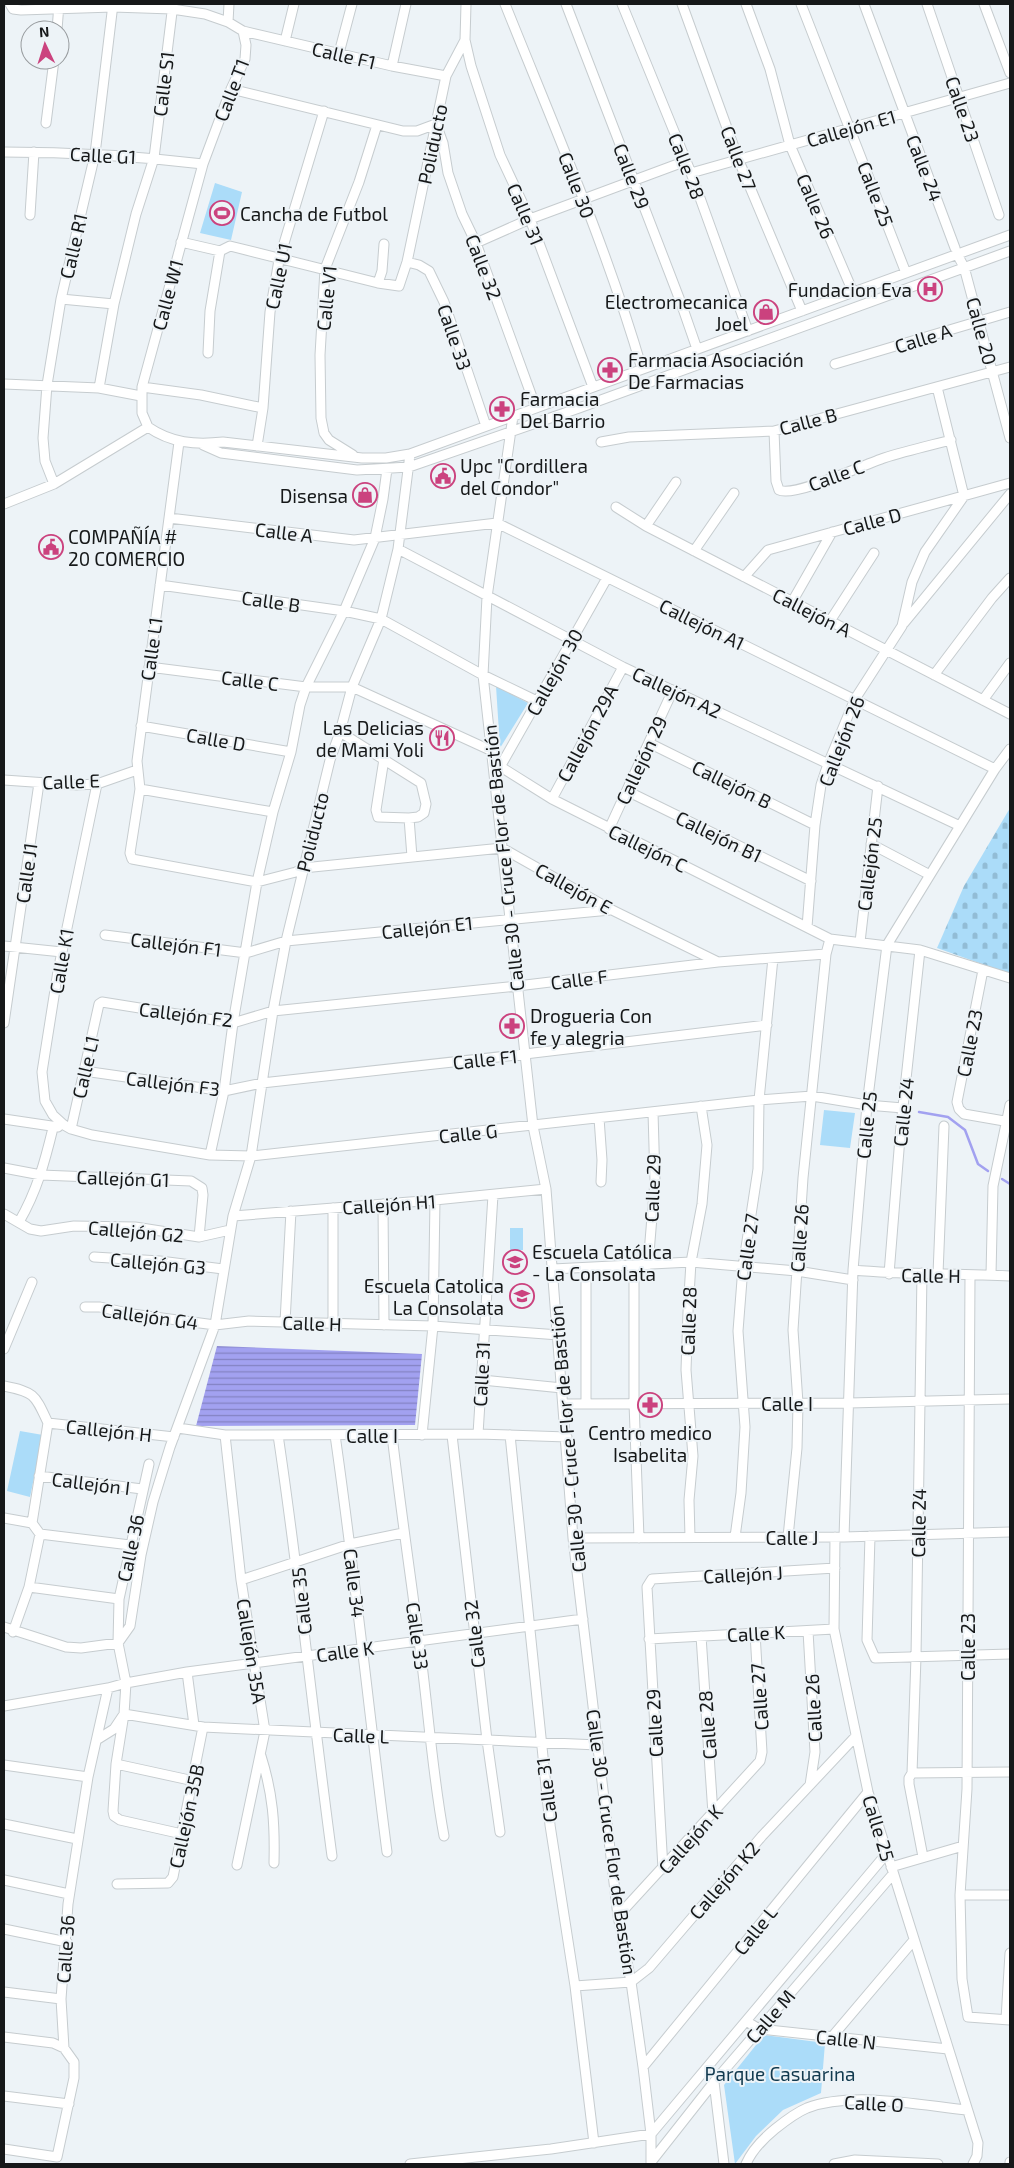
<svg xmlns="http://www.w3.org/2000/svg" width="1014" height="2168" font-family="'Exo 2',sans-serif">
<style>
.cemetery{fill:url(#cemetery-stones)}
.park{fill:#abdcf9}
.water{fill:url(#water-rules)}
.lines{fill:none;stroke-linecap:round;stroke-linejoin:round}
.stream{stroke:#a2a1f0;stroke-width:2.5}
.minor-casing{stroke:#c6cccf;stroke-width:11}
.minor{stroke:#fff;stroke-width:9}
.labels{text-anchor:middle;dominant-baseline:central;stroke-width:4;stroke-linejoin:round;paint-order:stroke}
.street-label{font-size:19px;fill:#161819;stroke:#edf3f7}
.poi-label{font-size:19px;fill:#161819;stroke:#edf3f7;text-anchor:start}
.park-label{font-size:19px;fill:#123a4f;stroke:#edf3f7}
</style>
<defs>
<pattern id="cemetery-stones" width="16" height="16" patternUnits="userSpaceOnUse" patternTransform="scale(1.25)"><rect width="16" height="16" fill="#abdcf9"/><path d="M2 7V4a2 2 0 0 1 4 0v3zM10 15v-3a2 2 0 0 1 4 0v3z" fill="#92bcd5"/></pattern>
<pattern id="water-rules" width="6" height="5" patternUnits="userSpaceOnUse" patternTransform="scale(1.25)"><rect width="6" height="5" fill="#a2a1f0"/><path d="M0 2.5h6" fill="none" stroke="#8382c2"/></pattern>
</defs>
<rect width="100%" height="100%" fill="#edf3f7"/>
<!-- cemetery -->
<path class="cemetery" d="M1010,808V974L937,948L964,886Z"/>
<!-- park -->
<path class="park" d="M215,183L242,192L231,240L200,233Z
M496,686L528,703L500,748Z
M824,1110L855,1113L850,1148L820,1145Z
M510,1228H523V1250H510Z
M20,1431L43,1435L30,1497L7,1491Z
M764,2035L825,2043L821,2093L783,2110L756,2136L735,2164L724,2085Z"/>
<!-- water -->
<path class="water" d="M217,1346L422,1354L415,1425L196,1426Z"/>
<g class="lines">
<!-- stream -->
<path class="stream" d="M919,1112L948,1117L965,1130L978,1164L988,1171
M1002,1179L1010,1184"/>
<defs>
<path id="minor" d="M10,4L13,9L21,10L113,7L172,9L205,14L228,22L243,31L246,45L245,59L231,89L203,164L142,387V413L148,427
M505,4C553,124 606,245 642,369
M566,4L681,303L697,349
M622,4L691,173L748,331
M682,4L739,161L802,311
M746,4L770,69L790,145L853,292
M801,4L906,273
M864,4L955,248
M927,4L999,215
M984,4L1010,73
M228,22L229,4
M57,30L59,4
M243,31L392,66L446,76
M465,40L471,66L500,155L530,219L593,387
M285,41L294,4
M339,53L352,4
M392,66L406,4
M231,89L403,131H417L436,124L443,143L448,173L462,214L476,243L536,408
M46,123L54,60
M4,152C70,152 137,156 203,164
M691,173L1010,83
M30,215L34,152
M181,242L220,251L230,246L378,283L399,286L407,262L446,76L465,40L466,4
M476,243L530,219L686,161
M957,254L964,267L1010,438
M407,262L419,265L429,271L444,302L486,426
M378,283L382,271L384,244
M61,299L114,304
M208,353L210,311L220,251
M835,364L1010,312
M4,384L99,388L141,396
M142,387L201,395L263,408
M99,388L114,304L136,214L154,158L173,4
M513,416L487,597L483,675L533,1126L546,1189L573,1538L618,1916L631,1982L643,2067L651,2134V2164
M148,427C171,443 195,445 223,442L362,458H386L410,454L1010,235
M774,431L776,481L779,490C794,498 865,464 884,458C906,451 928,446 951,440
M179,442L137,761L140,789L130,853L132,859L257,882L296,872L303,868L502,848L610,909L718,962
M601,442L629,437L774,431L1010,367
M203,445L221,453L357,470L409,467L579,408L1010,251
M257,446L263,408L270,312L279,260L324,111
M353,455L329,440L324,433L321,418L320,355L325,269L359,182L377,125
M54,484L45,461L43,438L47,385L61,299L95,154L113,4
M4,504L54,484L148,427
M616,507L646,526L1010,714
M169,518L354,540L497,523L995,769
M646,526L676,482
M398,549L623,667L960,826
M694,551L734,493
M744,577L768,550L1010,483
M160,585L344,611L381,619L483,675L537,701
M792,602L832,532
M830,621L874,553
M904,623L1010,494
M149,667L306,687H352L492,751
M934,675L992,598L1010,578
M983,700L1010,663
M141,726L291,752
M340,732L421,783L426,804L424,813L418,817L409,818L378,817L376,810L384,759
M649,743L815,825
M493,762L552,799L830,939L920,950L1010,978
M500,767L607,578
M4,780L76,785L97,784L137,770
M97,784L58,971L42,1072L45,1101L53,1115L64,1125L71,1129L92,1135L210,1155L251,1156L759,1100L812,1096L867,1105L903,1108
M140,789L273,812
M627,791L811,881
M552,799L623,667
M409,818L412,857
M609,829L673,690
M871,844L930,875
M807,927L815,825L821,785L828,764L855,699L902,626L912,582L925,552L964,496L937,387
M105,935L246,953L286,941L610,910
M860,942L878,786
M4,946L62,952
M983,970L957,1102L959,1109L964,1114L1010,1122
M4,1023L39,783
M84,1071L224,1091L262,1083L525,1054L767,1025
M599,1118L602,1160L601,1182
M4,1119L58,1127
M71,1129L99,1004L102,1002L233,1023L273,1011L517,986L718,962L826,954
M210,1155L224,1091L233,1023L257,882L273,812L291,752L300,705L306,687L344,611L375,538L383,499L387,469
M4,1168L41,1175L191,1181L202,1188L203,1195L199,1237
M383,1204L384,1325
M333,1208V1323
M4,1214L30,1229L41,1231L74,1226L135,1227L199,1237L230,1230
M233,1216L435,1200L546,1189
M19,1222C37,1191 45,1161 53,1128
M94,1257L160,1261L223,1269
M648,1265L655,1181L653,1112
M634,1266V1403L639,1538
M586,1268V1404
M553,1269L691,1262L797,1271L853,1280
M853,1270C905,1275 958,1273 1010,1276
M922,1273L916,1657L912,1773L909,1778V1784L923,1857
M889,1274L901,1125L920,950
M938,1274L944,1126
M991,1275L993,1186L1010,1105
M970,1276L967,1789L960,1895L962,1979L968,2017L1010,2020
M85,1307H100L132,1314L215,1325L249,1321L433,1326L559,1335
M285,1322L291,1211
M4,1349L32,1282
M482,1380L562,1388
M4,1386C35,1392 35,1395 48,1423L174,1437
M563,1404L849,1403L1010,1399
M178,1428L225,1435L478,1434L567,1437
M478,1434L493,1195
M225,1435L241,1580L265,1731L237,1865
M278,1435C299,1575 313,1716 332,1856
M335,1435C355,1574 369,1713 387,1852
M392,1435C400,1504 410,1572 419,1641C428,1706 432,1772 444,1836
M422,1435L433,1326L435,1200
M452,1435L487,1740L500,1832
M510,1435L550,1825L575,1986L594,2143
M39,1476L142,1489
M4,1518L32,1523
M32,1523L40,1534L130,1545
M32,1523L48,1423
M870,1536L867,1640L875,1658L1010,1654
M690,1537L689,1500L693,1456L686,1370L688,1312L691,1262L702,1204L707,1145L701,1106
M735,1537L741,1493L745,1427L738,1331L743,1267L758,1169L759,1100L773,958
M788,1537L797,1448L798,1403L793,1330L803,1178L826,954L830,939
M835,1537L834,1629L868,1792L978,2143L977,2156L973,2164
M844,1537L853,1270L867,1105L887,945L995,769L1010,749
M573,1538L844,1537L1010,1532
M241,1580L350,1544L403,1533
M29,1587L119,1599
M4,1627L66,1647L81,1648L118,1643L130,1626L141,1555L153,1502L170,1447L215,1325L233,1216L251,1156L273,1011L286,941L330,760L340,732L352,687L381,619L398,549L410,454
M808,1631L815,1752L810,1785
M13,1632L29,1587L40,1534
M701,1636L713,1814
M649,1639L834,1629
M187,1672L194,1725
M4,1706L108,1688L126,1683L187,1672L583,1619
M98,1739L114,1729L124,1714L126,1683L118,1643L119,1599L149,1464
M261,1756C273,1794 275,1824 274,1863
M116,1764L194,1781
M4,1765L88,1777
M912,1773L1010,1772
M4,1824L77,1839
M182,1834L120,1820L114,1816L113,1811L116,1764L124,1714L203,1727L598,1745
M891,1867L963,1846
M663,1869L647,1587L652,1579L835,1568
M4,1880L69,1894
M117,1884L168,1883L173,1877L203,1727
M960,1895H1010
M618,1916L760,1761L762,1752L755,1633
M4,1929L67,1942
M575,1986L631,1982L649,1968L762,1836L856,1736
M4,1992L61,1999
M1006,2019L1010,1953
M746,2021L759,2029L948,2049
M4,2037L53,2043L64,2048
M831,2038L914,1940
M643,2067L868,1792
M714,2082L724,2164
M4,2096L69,2104
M4,2149L57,2157L74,2078V2062L64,2048L61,1999L68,1904L88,1777L108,1688
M651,2162L714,2082L893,1874
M410,2164L551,2149L651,2134L887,1853
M746,2164C752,2150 764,2138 775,2129C785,2121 795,2113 807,2108C852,2091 919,2105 967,2110
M834,2164L855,2160L938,2164
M1010,2164V2162"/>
</defs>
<!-- minor casing -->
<use href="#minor" class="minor-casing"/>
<!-- minor -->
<use href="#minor" class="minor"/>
</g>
<!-- icons -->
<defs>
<symbol id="stadium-ring" viewBox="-11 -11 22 22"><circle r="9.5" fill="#edf3f7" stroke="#cb427e" stroke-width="1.5"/><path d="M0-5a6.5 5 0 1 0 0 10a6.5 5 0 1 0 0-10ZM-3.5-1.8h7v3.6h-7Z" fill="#cb427e"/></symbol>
<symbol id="hospital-ring" viewBox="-11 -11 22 22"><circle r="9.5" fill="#edf3f7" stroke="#cb427e" stroke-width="1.5"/><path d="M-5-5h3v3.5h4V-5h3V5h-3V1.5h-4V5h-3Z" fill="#cb427e"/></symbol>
<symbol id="shop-ring" viewBox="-11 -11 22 22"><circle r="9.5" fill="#edf3f7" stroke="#cb427e" stroke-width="1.5"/><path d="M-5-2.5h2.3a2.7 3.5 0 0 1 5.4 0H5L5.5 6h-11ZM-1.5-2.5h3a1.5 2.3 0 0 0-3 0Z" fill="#cb427e"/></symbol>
<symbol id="pharmacy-ring" viewBox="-11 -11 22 22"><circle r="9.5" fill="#edf3f7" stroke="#cb427e" stroke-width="1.5"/><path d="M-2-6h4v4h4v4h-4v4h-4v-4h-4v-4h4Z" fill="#cb427e"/></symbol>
<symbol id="civic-ring" viewBox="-11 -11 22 22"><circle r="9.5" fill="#edf3f7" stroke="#cb427e" stroke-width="1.5"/><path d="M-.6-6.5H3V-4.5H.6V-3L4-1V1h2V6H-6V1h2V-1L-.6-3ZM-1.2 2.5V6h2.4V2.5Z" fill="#cb427e"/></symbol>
<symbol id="restaurant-ring" viewBox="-11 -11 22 22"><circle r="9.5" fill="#edf3f7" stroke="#cb427e" stroke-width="1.5"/><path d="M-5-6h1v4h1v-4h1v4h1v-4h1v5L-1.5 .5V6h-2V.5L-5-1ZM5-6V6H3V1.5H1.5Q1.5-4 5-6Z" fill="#cb427e"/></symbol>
<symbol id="school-ring" viewBox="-11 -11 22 22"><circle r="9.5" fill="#edf3f7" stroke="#cb427e" stroke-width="1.5"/><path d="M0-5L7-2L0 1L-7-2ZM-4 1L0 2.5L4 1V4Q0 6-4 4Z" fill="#cb427e"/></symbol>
</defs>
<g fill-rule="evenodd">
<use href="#stadium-ring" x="208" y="199" width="28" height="28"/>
<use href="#hospital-ring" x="916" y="275" width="28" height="28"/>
<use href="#shop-ring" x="752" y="298" width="28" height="28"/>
<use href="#pharmacy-ring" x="596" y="356" width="28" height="28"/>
<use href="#pharmacy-ring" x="488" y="395" width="28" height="28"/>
<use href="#civic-ring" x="429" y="462" width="28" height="28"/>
<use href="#shop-ring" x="351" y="481" width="28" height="28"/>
<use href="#civic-ring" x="37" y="533" width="28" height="28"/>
<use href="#restaurant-ring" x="428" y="724" width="28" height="28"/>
<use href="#pharmacy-ring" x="498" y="1012" width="28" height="28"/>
<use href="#school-ring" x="501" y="1248" width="28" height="28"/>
<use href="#school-ring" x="508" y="1282" width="28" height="28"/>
<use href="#pharmacy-ring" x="636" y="1391" width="28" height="28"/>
</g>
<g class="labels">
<!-- street labels -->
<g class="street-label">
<text transform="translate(344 55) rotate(13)">Calle F1</text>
<text transform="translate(163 84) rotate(-83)">Calle S1</text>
<text transform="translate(231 90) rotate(-69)">Calle T1</text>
<text transform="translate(963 109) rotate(71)">Calle 23</text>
<text transform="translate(851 128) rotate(-16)">Callejón E1</text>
<text transform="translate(432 144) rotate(-78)">Poliducto</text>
<text transform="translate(103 155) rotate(3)">Calle G1</text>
<text transform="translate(739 158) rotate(69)">Calle 27</text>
<text transform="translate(687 166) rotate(69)">Calle 28</text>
<text transform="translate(925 168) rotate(69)">Calle 24</text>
<text transform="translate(632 176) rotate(69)">Calle 29</text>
<text transform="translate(577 185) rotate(69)">Calle 30</text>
<text transform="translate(876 194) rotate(69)">Calle 25</text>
<text transform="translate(816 206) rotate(67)">Calle 26</text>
<text transform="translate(526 214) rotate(67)">Calle 31</text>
<text transform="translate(73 246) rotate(-77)">Calle R1</text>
<text transform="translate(484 267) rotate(69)">Calle 32</text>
<text transform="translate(278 276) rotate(-78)">Calle U1</text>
<text transform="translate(167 295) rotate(-75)">Calle W1</text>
<text transform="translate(326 298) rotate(-84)">Calle V1</text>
<text transform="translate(982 331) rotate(75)">Calle 20</text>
<text transform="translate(455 337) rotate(71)">Calle 33</text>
<text transform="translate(923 338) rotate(-17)">Calle A</text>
<text transform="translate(808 421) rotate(-15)">Calle B</text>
<text transform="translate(836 475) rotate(-20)">Calle C</text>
<text transform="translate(872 521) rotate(-15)">Calle D</text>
<text transform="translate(284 532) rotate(7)">Calle A</text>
<text transform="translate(271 601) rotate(8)">Calle B</text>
<text transform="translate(812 612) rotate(27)">Callejón A</text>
<text transform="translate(702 624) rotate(26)">Callejón A1</text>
<text transform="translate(151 649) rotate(-82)">Calle L1</text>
<text transform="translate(554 672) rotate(-61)">Callejón 30</text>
<text transform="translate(250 680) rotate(7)">Calle C</text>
<text transform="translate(677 692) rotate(25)">Callejón A2</text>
<text transform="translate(587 733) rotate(-62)">Callejón 29A</text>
<text transform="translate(216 739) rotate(10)">Calle D</text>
<text transform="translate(841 741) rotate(-69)">Callejón 26</text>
<text transform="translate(641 760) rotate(-65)">Callejón 29</text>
<text transform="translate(71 781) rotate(-2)">Calle E</text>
<text transform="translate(732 784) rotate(26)">Callejón B</text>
<text transform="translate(312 832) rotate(-76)">Poliducto</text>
<text transform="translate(719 836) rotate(26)">Callejón B1</text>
<text transform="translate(648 848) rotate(26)">Callejón C</text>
<text transform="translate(503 858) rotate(-96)">Calle 30 - Cruce Flor de Bastión</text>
<text transform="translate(869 864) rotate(-83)">Callejón 25</text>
<text transform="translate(26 873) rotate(-82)">Calle J1</text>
<text transform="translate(574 888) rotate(29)">Callejón E</text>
<text transform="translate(427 927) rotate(-6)">Callejón E1</text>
<text transform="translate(176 944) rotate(7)">Callejón F1</text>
<text transform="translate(61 961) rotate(-80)">Calle K1</text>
<text transform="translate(579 979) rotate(-7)">Calle F</text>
<text transform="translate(186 1014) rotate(7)">Callejón F2</text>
<text transform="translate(969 1043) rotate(-79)">Calle 23</text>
<text transform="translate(485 1059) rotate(-6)">Calle F1</text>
<text transform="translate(85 1067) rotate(-77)">Calle L1</text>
<text transform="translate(173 1083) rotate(7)">Callejón F3</text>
<text transform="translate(903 1112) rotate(-84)">Calle 24</text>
<text transform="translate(866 1125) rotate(-84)">Calle 25</text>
<text transform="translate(468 1133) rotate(-6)">Calle G</text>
<text transform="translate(123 1178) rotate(2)">Callejón G1</text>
<text transform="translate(652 1188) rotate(-88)">Calle 29</text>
<text transform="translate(389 1204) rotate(-4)">Callejón H1</text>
<text transform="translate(136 1231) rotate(5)">Callejón G2</text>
<text transform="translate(799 1238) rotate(-86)">Calle 26</text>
<text transform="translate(747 1247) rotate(-82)">Calle 27</text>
<text transform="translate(158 1263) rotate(5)">Callejón G3</text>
<text transform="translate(931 1275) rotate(1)">Calle H</text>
<text transform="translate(150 1316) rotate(8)">Callejón G4</text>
<text transform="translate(688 1321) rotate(-88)">Calle 28</text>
<text transform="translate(312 1323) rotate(2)">Calle H</text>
<text transform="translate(481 1374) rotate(-87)">Calle 31</text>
<text x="787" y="1403">Calle I</text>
<text transform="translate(109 1430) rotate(6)">Callejón H</text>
<text x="372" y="1435">Calle I</text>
<text transform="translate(567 1439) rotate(-95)">Calle 30 - Cruce Flor de Bastión</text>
<text transform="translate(91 1483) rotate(7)">Callejón I</text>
<text transform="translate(918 1523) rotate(-89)">Calle 24</text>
<text x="792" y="1537">Calle J</text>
<text transform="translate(130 1548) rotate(-78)">Calle 36</text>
<text transform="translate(743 1574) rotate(-3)">Callejón J</text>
<text transform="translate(355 1583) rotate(83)">Calle 34</text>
<text transform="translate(301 1601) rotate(-96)">Calle 35</text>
<text transform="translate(756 1633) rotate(-3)">Calle K</text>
<text transform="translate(474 1634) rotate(-97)">Calle 32</text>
<text transform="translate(418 1636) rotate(82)">Calle 33</text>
<text transform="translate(967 1647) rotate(-90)">Calle 23</text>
<text transform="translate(252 1651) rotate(81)">Callejón 35A</text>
<text transform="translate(345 1651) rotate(-8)">Calle K</text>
<text transform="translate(759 1697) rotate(-94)">Calle 27</text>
<text transform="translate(813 1708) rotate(-93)">Calle 26</text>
<text transform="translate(654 1723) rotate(-93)">Calle 29</text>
<text transform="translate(707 1725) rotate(-94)">Calle 28</text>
<text transform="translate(361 1735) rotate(2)">Calle L</text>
<text transform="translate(546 1790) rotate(-97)">Calle 31</text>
<text transform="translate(186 1816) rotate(-78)">Callejón 35B</text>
<text transform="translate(879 1828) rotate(73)">Calle 25</text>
<text transform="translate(690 1839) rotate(-48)">Callejón K</text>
<text transform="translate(612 1842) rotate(82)">Calle 30 - Cruce Flor de Bastión</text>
<text transform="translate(724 1880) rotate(-49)">Callejón K2</text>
<text transform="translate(755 1930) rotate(-51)">Calle L</text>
<text transform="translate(65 1949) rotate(-86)">Calle 36</text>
<text transform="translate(770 2016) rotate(-49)">Calle M</text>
<text transform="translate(846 2039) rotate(6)">Calle N</text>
<text transform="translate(874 2103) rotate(3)">Calle O</text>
</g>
<!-- poi labels -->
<g class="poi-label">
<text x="240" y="213">Cancha de Futbol</text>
<text x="912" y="289" text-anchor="end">Fundacion Eva</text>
<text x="748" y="301" text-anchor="end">Electromecanica<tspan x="748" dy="22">Joel</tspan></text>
<text x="628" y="359">Farmacia Asociación<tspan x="628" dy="22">De Farmacias</tspan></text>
<text x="520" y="398">Farmacia<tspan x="520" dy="22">Del Barrio</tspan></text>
<text x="460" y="465">Upc "Cordillera<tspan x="460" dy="22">del Condor"</tspan></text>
<text x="348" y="495" text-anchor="end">Disensa</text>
<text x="68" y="536">COMPAÑÍA #<tspan x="68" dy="22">20 COMERCIO</tspan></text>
<text x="424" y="727" text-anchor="end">Las Delicias<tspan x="424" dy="22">de Mami Yoli</tspan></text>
<text x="530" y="1015">Drogueria Con<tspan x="530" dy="22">fe y alegria</tspan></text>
<text x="532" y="1251">Escuela Católica<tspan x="532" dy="22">- La Consolata</tspan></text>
<text x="504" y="1285" text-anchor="end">Escuela Catolica<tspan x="504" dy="22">La Consolata</tspan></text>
<text x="650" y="1432" text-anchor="middle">Centro medico<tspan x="650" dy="22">Isabelita</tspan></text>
</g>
<!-- park labels -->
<g class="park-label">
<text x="780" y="2073">Parque Casuarina</text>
</g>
</g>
<!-- border -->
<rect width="1014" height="2168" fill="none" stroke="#161819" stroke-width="10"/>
<!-- north arrow -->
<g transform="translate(45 45) rotate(356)"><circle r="24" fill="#edf3f7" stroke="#979b9e"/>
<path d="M0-4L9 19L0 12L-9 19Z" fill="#cb427e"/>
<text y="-8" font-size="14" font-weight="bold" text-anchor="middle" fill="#161819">N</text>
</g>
</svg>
